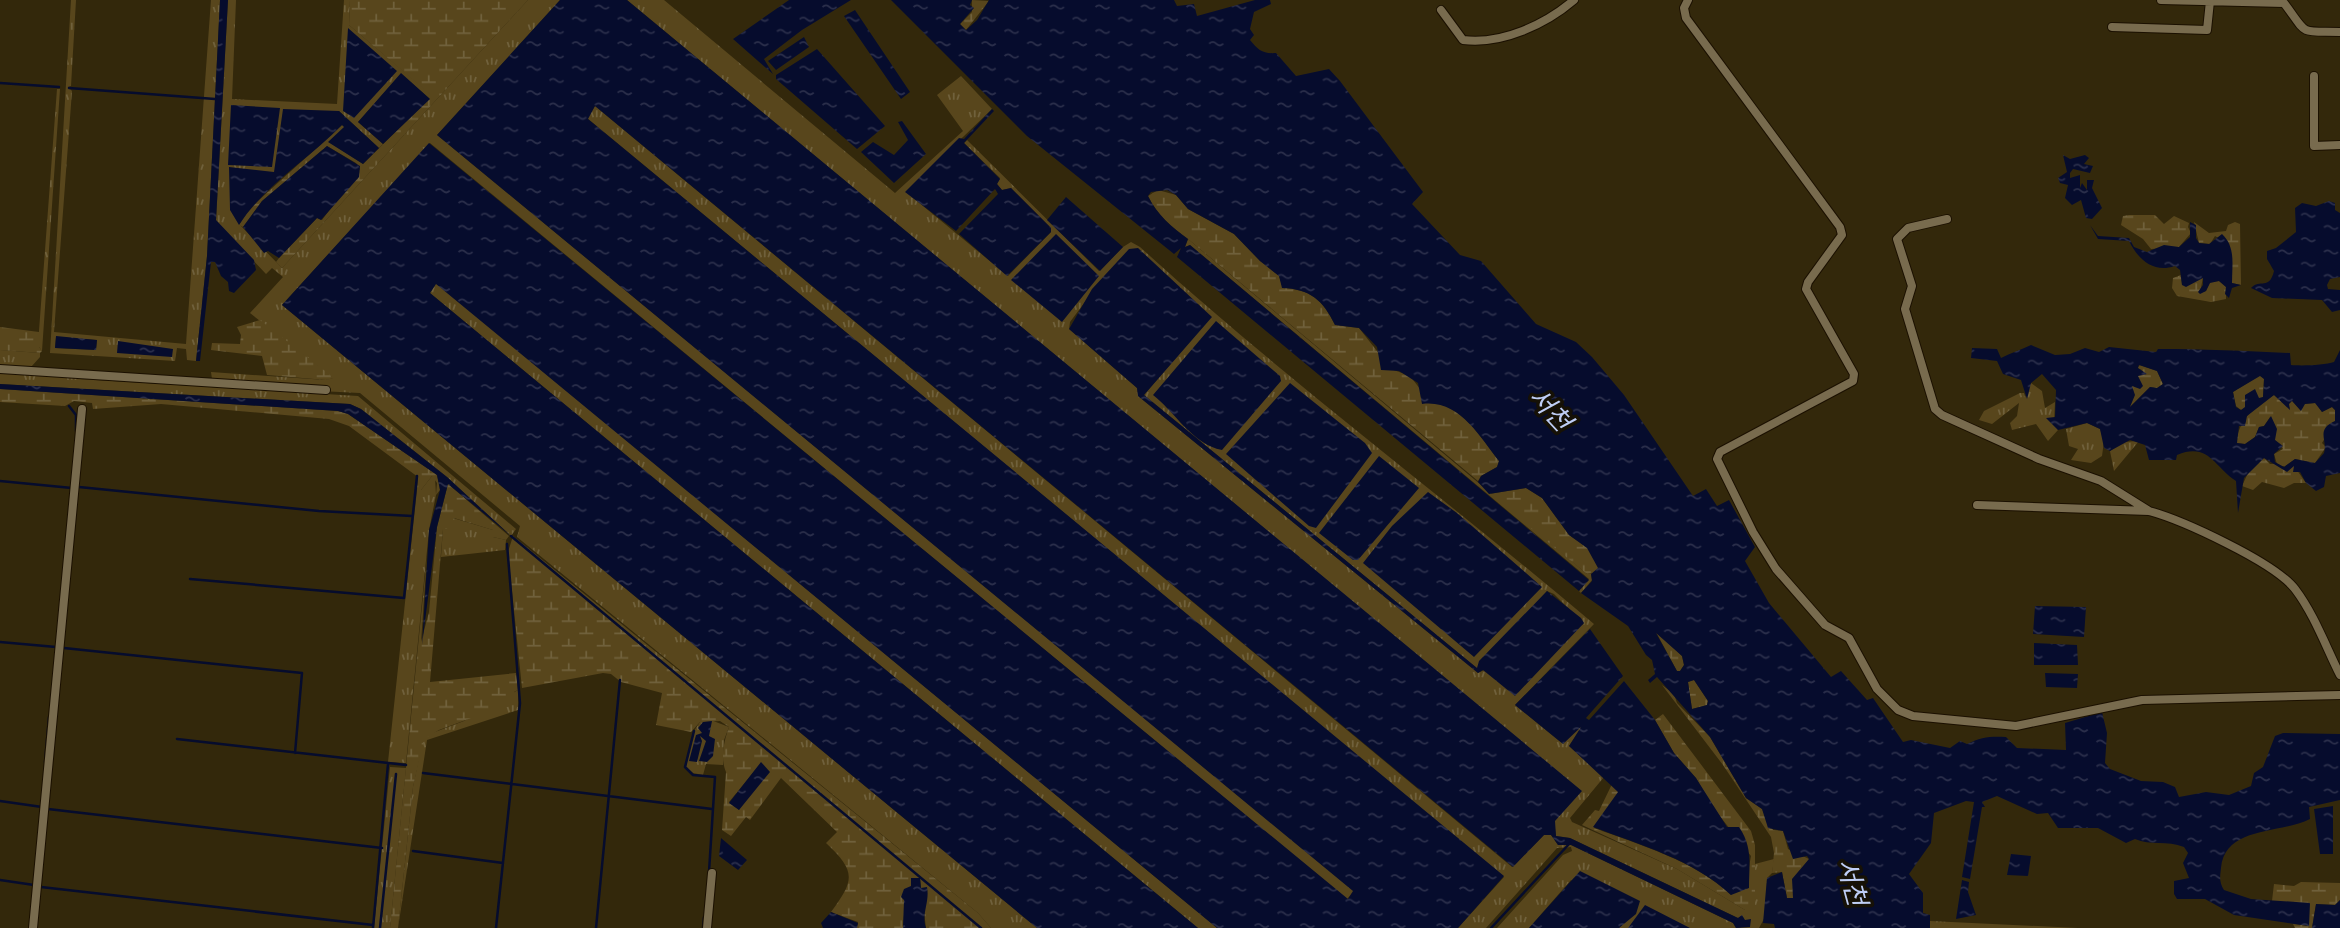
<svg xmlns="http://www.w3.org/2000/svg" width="2340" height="928" font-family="Jost,'Noto Sans KR',sans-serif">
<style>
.grass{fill:url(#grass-tufts);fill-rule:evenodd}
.wetland{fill:url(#wetland-marsh);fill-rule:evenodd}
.water{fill:url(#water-ripples);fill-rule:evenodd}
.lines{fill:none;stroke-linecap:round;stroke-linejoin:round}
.stream{stroke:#060c2d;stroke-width:2.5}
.street-casing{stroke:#1b1000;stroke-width:10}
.street{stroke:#786b4e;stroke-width:8}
.labels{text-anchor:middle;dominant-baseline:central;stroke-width:7;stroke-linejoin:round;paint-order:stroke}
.water-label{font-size:26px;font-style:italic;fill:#bfcef6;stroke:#161106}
</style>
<defs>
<pattern id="grass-tufts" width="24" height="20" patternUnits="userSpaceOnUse" patternTransform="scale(1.75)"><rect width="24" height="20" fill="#58461c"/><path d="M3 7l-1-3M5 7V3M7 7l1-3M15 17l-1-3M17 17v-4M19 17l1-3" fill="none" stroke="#70613c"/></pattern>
<pattern id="wetland-marsh" width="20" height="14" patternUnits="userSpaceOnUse" patternTransform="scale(1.75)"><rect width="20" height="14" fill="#58461c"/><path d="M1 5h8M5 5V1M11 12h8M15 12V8" fill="none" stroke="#70613c"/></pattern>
<pattern id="water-ripples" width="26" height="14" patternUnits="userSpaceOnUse" patternTransform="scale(1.75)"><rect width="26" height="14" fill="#060c2d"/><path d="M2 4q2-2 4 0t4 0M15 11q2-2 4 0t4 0" fill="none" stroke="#2b2f4b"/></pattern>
</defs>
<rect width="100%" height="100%" fill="#33280b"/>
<!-- grass -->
<path class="grass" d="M71,0H76L71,86L68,87L72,91L54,332L186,344L211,0H220L207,256L196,361L187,360L186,349L177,348L175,361L50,353ZM56,337L97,340L96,350L55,348Z
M228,0H236L232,99L337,104L344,0H350L349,25L433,96L430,99L401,74L358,122L383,144L379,148L339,111L275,172L239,224L282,268L528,0H560L437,135L1354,891L1347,899L430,143L282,305L1037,928H991L978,913L517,537L520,526L360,393L63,378L358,396L516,529L511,536L447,477L361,409L350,404L0,384V370L212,379L211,372L326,380L333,378L250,313L283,277L272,268L266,274L216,221Z
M627,0H664L895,193L963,131L937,95L961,76L992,109L906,192L1008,276L1051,232V228L1011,188L1002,190L997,184L1000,178L964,143L967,140L1099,271L1123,247L1131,242L1140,247C1286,380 1444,497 1594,624L1515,705L1563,744L1579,726L1582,727L1569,746L1604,777L1570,818L1572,822L1677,869L1745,910H1755V864L1774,859L1772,873L1767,878L1766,915L1759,928H1739L1743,926L1742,916L1738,918L1570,838L1556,836L1554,821L1581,791ZM1096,287L1211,316L1144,395L1478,669L1547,591L1554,594L1584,624L1478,673L1138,396L1137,388L1069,329L1070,322Z
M57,89H60L42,351L39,347V331Z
M595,106L1512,867L1544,835H1551L1558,845H1571L1733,923L1736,928H1619L1630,916L1571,880L1529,928H1497L1563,855L1572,851L1571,847L1557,848L1486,928H1458L1504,877L587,118Z
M1188,239L1587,574H1591L1592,580L1581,593L1579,591L1589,579L1190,245L1185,247Z
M436,283L1217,928H1198L430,293Z
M0,350L40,353V357L31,367L0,365Z
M2031,383L2042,391L2045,408L2055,402L2054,423L2058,430L2048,441L2036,424L2012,430L2010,423L2017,416L2019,403L1992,424L1979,420L1984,411L2020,393H2024L2025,398Z
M2087,423L2100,429L2104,441L2102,456L2091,463L2071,460L2078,449L2069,446L2066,429Z
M2139,441L2114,471L2110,451L2123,442Z
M432,476L435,477L436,495L429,530L406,763L388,762L417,490H421Z
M453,518L493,530V537L506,540L505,550L441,557L443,528Z
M518,690V710L427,740L398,928L413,787L423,739L427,735L464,721Z
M708,719L729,727L724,740L723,765L706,764L703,775L693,773L686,767L694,731L700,722Z
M390,767L406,768L390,928H374Z
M1930,921L2078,928H1930Z"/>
<!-- wetland -->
<path class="wetland" d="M350,0H528L282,268L276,262L279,258L317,218L322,220L360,169L356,163L327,146L262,201L243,227L239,225L250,208L342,125L345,127L329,142L363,164L432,96L349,25Z
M972,0L989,1L966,30L960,24L972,12Z
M1158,190L1176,195L1188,209L1234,234L1260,261L1279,276L1283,288C1310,289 1323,300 1335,325L1359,328L1391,369L1410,376L1431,403C1462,404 1482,439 1499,461L1497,467L1481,476L1478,481L1188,239C1172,227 1157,215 1148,196Z
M2129,215H2155L2164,224L2174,216L2189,223L2188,227L2191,233L2179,247L2151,249L2143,239L2121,225L2123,216Z
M2194,222L2209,233L2226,231L2228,225L2235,222L2240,224L2241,285L2232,283L2228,243L2215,236L2210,244L2199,243Z
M2181,275L2182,285L2203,277L2200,293L2206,291L2210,282L2219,281L2226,287V299L2211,302L2177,296L2172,288L2173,278Z
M260,320L334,378L326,380L267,375L262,356L211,350L212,343L240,344L241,335L237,327Z
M0,327L39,332V347L42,351L40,353L0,350Z
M2140,365L2157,371L2163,384L2157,388L2150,387L2129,408L2132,385L2142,370L2137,368Z
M2260,375L2264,379L2263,397L2241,410L2236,406L2233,392Z
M0,389L338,411L348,414L437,475L440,490L436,495L437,483L432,476L421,490H417L418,477L349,426L329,419L161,404L93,409L92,403L74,401L65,406L0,402Z
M2274,395L2290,409L2288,404L2292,400L2301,411L2304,404L2316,403L2322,412L2332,407L2335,410V421L2322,443L2326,447L2315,463L2295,459L2284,467L2279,466H2294L2306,483H2294L2284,488L2262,482L2253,490L2242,486L2248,473L2264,458L2270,464H2277L2274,454L2283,449L2275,440L2270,417L2264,426L2259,427L2255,437L2245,444L2236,443C2239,420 2254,405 2274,395Z
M448,484L509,536L506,540L493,537V530L454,518L450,528L443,529L430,682L516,673L518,690L514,692V702L439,730L424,739L413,787L398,928H390L427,556L421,642L429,612L437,527Z
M1526,488L1542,498L1569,535L1588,548L1599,568L1595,573L1587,574L1489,494Z
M513,536L978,913L991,928H926L920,878C903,893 905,908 903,928H857L858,922L831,912C855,880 856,871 826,843L837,832L781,778L750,820L746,817L731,836L722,830L726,772C720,758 724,741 729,727L720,721L700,722L691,732L656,725L662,693L621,682L611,674L603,673L522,688L508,552ZM761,763L739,810L729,802Z
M1656,632L1682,656L1684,665L1680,671H1677Z
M1694,680L1708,701L1707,705L1692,709L1688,682Z
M1662,685L1674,694L1677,703L1710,737L1746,798L1762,809L1773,830L1783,831L1788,849L1809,859L1802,869L1793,898H1787L1782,872L1772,873L1774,853L1771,837L1723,765Z
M1663,714L1751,831L1755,845V910H1745L1677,869L1582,825L1595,810L1599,811L1612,784L1619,792L1594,828C1640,845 1695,861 1731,895L1749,867L1751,856L1712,806L1696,778L1674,753L1655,720Z
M2301,882L2340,883V900L2335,905L2316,904L2312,928H2295L2293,924L2309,926L2272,901L2274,884L2294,886Z"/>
<!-- water -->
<path class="water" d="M220,0H228L216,220L254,260L256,270L234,293L229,291L228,282L221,276L215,262H211L200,361H196L207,256Z
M560,0H627L1582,791L1555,821L1556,836L1570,838L1738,918L1742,915L1745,920L1751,919L1750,927L1736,928L1733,923L1571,845H1558L1551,835H1544L1513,867L595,106L588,119L1504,876L1458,928H1217L436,284L430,293L1198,928H1037L282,305L429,143L1348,899L1353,891L437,135Z
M789,0H851L802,30L764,59L773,74L733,39Z
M891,0H972L970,5L974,8L960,24L966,30L977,20L989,0H1174L1177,6L1194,4L1197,16L1255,0H1270L1271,4L1254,12L1250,29L1254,35L1250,40C1258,50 1263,54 1276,53L1296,76L1329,69L1340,81L1423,192L1412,204L1460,255L1481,261L1536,324L1576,342L1592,357L1624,395L1693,496L1706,489L1717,506L1729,500L1755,547L1745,561L1769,603L1831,677L1841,671L1867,700L1873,698L1903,742L1911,740L1950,748L1960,741L1967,744C1981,737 1991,736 2006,737L2017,748L2066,750L2065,723L2102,712L2107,733L2105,763L2110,769L2141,781L2163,782L2175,787L2179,797L2206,792L2229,795L2251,786L2254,773L2263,767L2275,736L2283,733L2340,734V800L2309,807L2310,819C2280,834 2225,826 2221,868C2220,877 2219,882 2224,890L2251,899L2310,903L2309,926L2234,915L2205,899H2177L2174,894V881L2189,878L2183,863L2188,853L2184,847C2167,840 2150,846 2135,839L2126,843L2098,828H2058L2048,813L2037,814L1997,796L1982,802L1985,807H1982L1970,879L1962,877L1974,802L1966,801L1934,813L1931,843L1909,874L1923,893V913L1930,915V928H1775L1774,924L1763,923L1767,878L1782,872L1787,898H1793L1792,879L1809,859L1807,856L1793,859L1783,831L1768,828L1762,809L1746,798L1710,737L1657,677L1650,683L1648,680L1655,674L1652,660L1646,655L1628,626L1581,593L1592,581L1591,574L1598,568L1587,548L1569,535L1542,498L1526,488L1489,494L1478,482L1481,476L1497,467L1499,461C1479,436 1459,399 1422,404L1418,383L1399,371L1381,370L1377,347L1359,328L1335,325C1323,300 1310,289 1282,288L1279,276L1260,261L1234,234L1188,209L1176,195L1167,190L1151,192L1148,196C1157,215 1172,227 1188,239L1185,247L1190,245L1589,580L1579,591L1177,257L1181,248L1174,254L1027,136ZM1656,633L1682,656L1684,665L1680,671H1677ZM1694,680L1708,701L1707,705L1692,709L1688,682Z
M855,10L910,92L901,99L844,16Z
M348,28L397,71L354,118L343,111Z
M804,37L809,47L776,70L768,61Z
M817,49L885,126L857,149L776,79V75Z
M401,73L430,99L383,144L358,122Z
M231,105L280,108L272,167L228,165Z
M283,109L339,111L379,148L363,164L328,142L344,127L342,125C309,159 265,185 239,225L230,210L229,167L274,172Z
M992,109L994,111L964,143L1000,179L997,184L1002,190L1011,188L1051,228V232L1007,276L959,234L998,194L995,189L956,231L905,192L959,138L964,139Z
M902,121L926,154L894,183L861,152L873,142L894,155L908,140L898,122Z
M327,146L360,166L359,177L321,220L317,218L279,258L268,251L264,253L243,227L262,201Z
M2063,155L2070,159L2085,155L2089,158L2084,164L2093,166L2090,173L2073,169L2070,173V178L2080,175V188L2082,183L2087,190V180H2094L2092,188L2102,208L2092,219L2086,218L2081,200L2072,205L2065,198L2068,185L2060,183L2058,178L2067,172Z
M1066,197L1123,247L1100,271L1047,220Z
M2329,201L2335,203V210L2340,213V277L2330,279L2327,285L2328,289L2340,290V310L2332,312L2322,300L2272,298L2251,288C2260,278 2269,291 2274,271L2267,259V251L2276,248L2296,232L2295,208L2302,203L2316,206Z
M2190,222L2196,225V238L2199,243L2209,244L2222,234C2236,247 2232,265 2232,283L2241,285L2232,288L2229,298L2225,294L2226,287L2219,281L2210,283L2206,291L2200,294L2198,292L2203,285V278L2186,287L2182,285L2180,270L2175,266C2154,273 2139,261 2129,241L2098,239L2090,225L2098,236L2129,238L2134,247L2147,252L2164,245L2179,247L2190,237Z
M1056,234L1099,276L1062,322L1011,280Z
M1138,248L1212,317L1144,395L1477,668L1479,661L1547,591L1581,618L1584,623L1515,696L1483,670L1478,673L1138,396L1137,388L1069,329L1092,289L1129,249Z
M1216,321L1280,376L1281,381L1222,450C1193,445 1174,411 1153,395Z
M56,336L97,340L96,350L55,348Z
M118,341L173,349L172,357L117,353Z
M2031,345L2055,355L2070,354L2085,348L2099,352L2109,347L2156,352L2158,349C2204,349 2246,351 2290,353L2291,365C2303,366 2325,365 2334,362L2340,350V473L2326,476L2324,487L2316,491L2306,483L2300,472H2293L2294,466L2287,472L2264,458L2244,478L2238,513L2236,481C2214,467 2209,442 2177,455L2176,460H2149L2145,445L2130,440L2110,451L2104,448L2100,429L2087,423L2058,430L2046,418L2055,417L2056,390L2042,374L2031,383L2027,399L2021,380L2003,374L1997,361L1971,358L1972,348L1997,349L2001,358C2011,353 2020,350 2031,345ZM2139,365L2157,371L2163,384L2157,388L2150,387L2130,407L2135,395L2132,386L2140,389L2143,386L2138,376L2147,374L2138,368ZM2260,376L2264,379L2263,397L2259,398L2255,389L2245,395V407L2241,410L2236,407L2233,392ZM2274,395L2290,410L2289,404L2292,401L2301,411L2305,404L2315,403L2322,412L2332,407L2335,410V421C2315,430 2328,440 2324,453L2315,463L2295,459L2284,467L2275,462L2274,454L2283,446L2275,440L2277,429L2271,416L2264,426L2259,427L2255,437L2245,444L2237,443L2239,426H2245L2247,416Z
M1290,383L1365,443L1372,453L1316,528L1309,526L1226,454Z
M0,384L350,404L361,409L447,477L511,536L448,484L437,527L422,645L429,530L440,490L437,475L348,414L338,411L0,389Z
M1379,456L1419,488L1358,560H1353L1319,533Z
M1428,492L1457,513L1542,587L1474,657L1363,563L1392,526Z
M2035,606L2086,607L2084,637L2033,634Z
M1590,629L1623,676L1586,718L1589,720L1624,681L1655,720L1674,753L1696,778L1727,827H1739C1753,847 1749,865 1749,888L1731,895C1694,860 1640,845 1593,827L1618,792L1569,746L1581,727L1563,744L1515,705Z
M2034,643L2077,645L2078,665H2034Z
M2045,673L2078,674L2077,688L2046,687Z
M712,721L709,736L715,739L713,756L707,762L699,761L706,741L700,736L702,741L697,762L689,761L696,735L702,733L698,728L703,722Z
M761,762L770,772L739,810L729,803Z
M2333,806V854H2320L2314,809Z
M721,838L747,860L738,870L719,856Z
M2011,854L2031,856L2028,876L2007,875Z
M1580,871L1640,901L1636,914L1619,928H1529Z
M911,878H920L921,888L927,887C930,902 921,914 926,928H903L904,900L901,897L904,889L911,886Z
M1962,880L1969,882L1968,892L1976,915L1956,919Z
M2340,900V928H2312L2316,904L2335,905Z
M1645,905L1690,928H1628Z
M831,912L858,923L857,928H823L821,923Z"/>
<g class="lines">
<!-- stream -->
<path class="stream" d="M0,83L59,87
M69,88L215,99
M69,406L76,415V431
M0,481L72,488
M79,487L319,511L412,516
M511,536L981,928
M190,579L404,598L417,476
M0,642L56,647
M64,648L302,673L295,753
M694,731L685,767L693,775L715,777L709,872
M177,739L406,765
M45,762L49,717
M423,773L712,809
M0,801L42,807
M48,809L382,848
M413,851L503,863
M0,880L34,885
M41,887L373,925
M373,928L388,764
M380,928L396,774
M496,928L520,703L507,544
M596,928L620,680
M703,928L704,917
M1491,928L1570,843"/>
<defs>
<path id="street" d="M1688,0L1684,8L1686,18L1840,227L1842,235L1808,282L1806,289L1854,374L1853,381L1720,452L1717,459L1753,532L1776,569L1825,625L1849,638L1877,689L1898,710L1913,716L2016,726L2142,700L2340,695
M2161,0L2284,3C2309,36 2297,31 2340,32
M1441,10L1463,40C1502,45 1546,24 1574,0
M2112,27L2207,30L2210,1
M2314,76V146L2340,145
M1947,219L1908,228L1897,239L1912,286L1905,309L1935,409L1942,415L2039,459L2101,481L2149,511
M0,369L326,390
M1977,505L2149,511C2182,520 2274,562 2295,589C2314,614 2326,647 2340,675
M33,928L82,409
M707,928L712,873"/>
</defs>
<!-- street casing -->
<use href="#street" class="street-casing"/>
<!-- street -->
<use href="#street" class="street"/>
</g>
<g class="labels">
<!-- water labels -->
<g class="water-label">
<text transform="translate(1550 409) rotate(47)">서천</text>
<text transform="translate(1852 882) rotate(75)">서천</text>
</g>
</g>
</svg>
